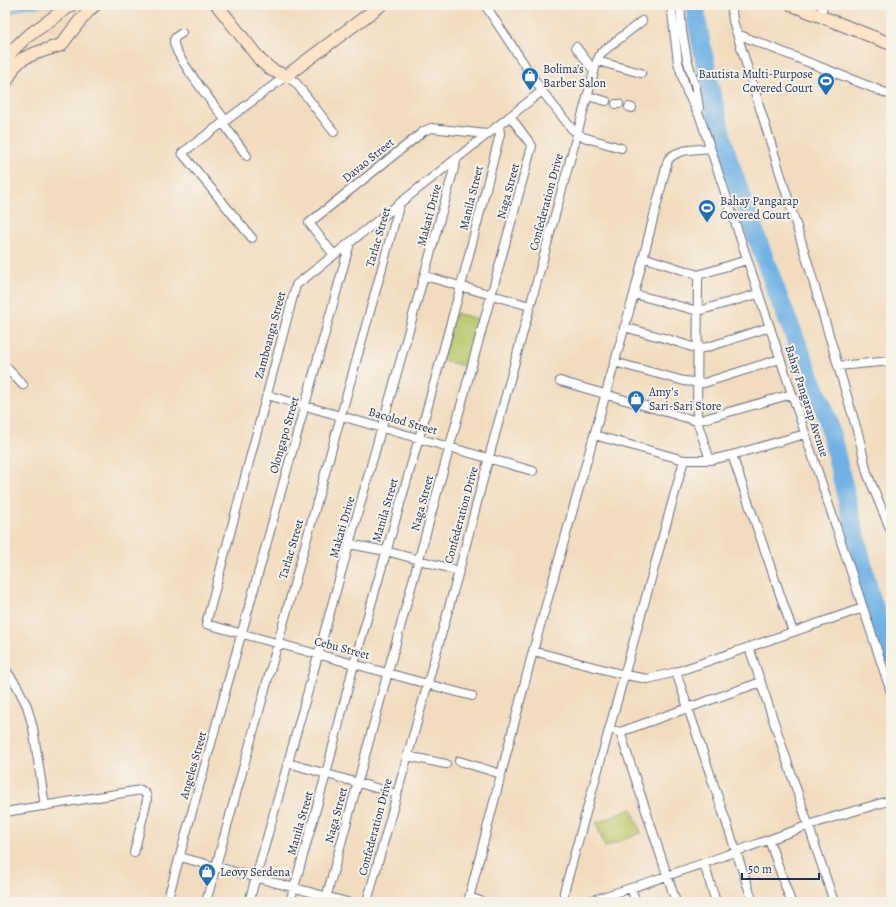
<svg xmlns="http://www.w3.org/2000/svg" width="896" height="907" font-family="Alegreya,serif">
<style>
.green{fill:#b8c668;stroke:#6a7a63}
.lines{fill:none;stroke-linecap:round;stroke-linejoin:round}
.stream{stroke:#70b2e5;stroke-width:3}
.river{stroke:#70b2e5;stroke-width:19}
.street-casing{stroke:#666c80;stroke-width:10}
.secondary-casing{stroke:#666c80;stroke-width:14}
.street{stroke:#fff;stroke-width:8}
.secondary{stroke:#fee4c6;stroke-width:12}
.labels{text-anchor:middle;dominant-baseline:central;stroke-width:4;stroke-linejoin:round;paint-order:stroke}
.poi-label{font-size:12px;fill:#1b2f5e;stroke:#f7f3e8;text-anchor:start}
.street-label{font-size:12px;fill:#1b2f5e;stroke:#f7f3e8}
</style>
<rect width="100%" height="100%" fill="#f7f3e8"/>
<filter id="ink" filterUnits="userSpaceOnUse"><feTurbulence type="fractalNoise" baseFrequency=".025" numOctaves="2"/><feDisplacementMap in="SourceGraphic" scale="8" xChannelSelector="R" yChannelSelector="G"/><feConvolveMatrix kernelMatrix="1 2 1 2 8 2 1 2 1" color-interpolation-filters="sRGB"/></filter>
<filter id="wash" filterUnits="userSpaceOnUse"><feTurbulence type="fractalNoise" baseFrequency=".012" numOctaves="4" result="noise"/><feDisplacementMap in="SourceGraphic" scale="16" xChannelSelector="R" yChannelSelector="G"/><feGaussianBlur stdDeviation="0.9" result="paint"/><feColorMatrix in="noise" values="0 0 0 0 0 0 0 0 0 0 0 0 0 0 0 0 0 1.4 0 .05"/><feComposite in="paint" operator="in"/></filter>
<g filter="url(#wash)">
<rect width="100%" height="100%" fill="#f2dcbe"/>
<!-- green -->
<path class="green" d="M456,313L481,320L467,367L442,360Z
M632,809L641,833L605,847L596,823Z"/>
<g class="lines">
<!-- stream -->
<path class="stream" d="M5,16L22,7L53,5"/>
<!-- river -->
<path class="river" d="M697,5L696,16L710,88L729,162L780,301L827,417L870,595L891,655"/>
</g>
</g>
<g filter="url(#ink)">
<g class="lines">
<defs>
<path id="street" d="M485,5L542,91L572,129L583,137L621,148
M671,5L678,62L687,92L700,117L891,692
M680,5L682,31L687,59L696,88L699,108
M733,5L732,12L733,21L807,260L859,437L867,473L891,531
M821,16L823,5
M182,33C179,35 174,37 174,41C172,53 217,109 226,121
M737,34L891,95
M576,47L594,71
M597,61L641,73
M587,96L606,101
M616,104H619
M629,107L632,108
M223,123L247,156
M252,238L182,153L286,76L296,83L334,132
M334,255L309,223L424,131L431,128L487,134
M643,257L698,275L747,260
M698,275L697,421L710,460
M425,276L530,306
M634,294L698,311L758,294
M624,327L671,340L698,349L708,347L770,327
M614,362L684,381L704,383L780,359
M5,366L23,385
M838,366L891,361
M560,381L697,421L792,394
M267,395L533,471
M594,435L684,460
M732,455L793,632
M349,544L386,551L459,571
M749,647L834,902
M533,651L625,675L648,679L676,672L863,608
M5,669L17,686L27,706L33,728L45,806
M676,672L753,902
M472,696L206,624L296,285L542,91
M616,731L620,732L761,682
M620,732L676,902
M407,756L446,764
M459,761L501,774
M288,763L397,794
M5,812L141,790L146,794L147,800L134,853
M769,840L791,902
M180,857L347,902
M704,864L716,902
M631,888L636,902
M469,897L483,902
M167,902L350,243
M206,902L400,203
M249,902L457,158
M290,902L326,774L354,664L419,438L461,286L500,134L499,125
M325,902L532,146L510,116
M367,902L459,571L489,457L597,61L601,53L642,21
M468,902L533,651L634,294L668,160C677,148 696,150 710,148
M564,902V892L684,460H710L732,455L805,434
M586,902C661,880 734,852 807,826C834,816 863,809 891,800"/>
<path id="secondary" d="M217,5L261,61L272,70L286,76L381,5
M792,5L891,44
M5,64L11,52L25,38L71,5
M5,84L14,67L22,59L36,53L61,45L78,23L89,10L95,5"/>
</defs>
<!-- street casing -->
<use href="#street" class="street-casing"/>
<!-- secondary casing -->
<use href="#secondary" class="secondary-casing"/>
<!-- street -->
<use href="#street" class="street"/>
<!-- secondary -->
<use href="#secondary" class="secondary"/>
</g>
</g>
<!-- icons -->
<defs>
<symbol id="shop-pin" viewBox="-11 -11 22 30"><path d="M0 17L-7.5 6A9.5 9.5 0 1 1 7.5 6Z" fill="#1f6fb2" stroke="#f7f3e8"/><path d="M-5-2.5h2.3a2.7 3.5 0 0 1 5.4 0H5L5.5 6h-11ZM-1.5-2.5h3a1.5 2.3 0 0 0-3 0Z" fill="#fff"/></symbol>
<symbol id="stadium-pin" viewBox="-11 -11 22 30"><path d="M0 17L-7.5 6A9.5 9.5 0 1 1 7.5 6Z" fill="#1f6fb2" stroke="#f7f3e8"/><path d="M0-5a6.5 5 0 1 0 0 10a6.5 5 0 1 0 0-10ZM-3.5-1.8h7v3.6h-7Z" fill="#fff"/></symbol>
</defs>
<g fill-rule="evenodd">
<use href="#shop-pin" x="520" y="66" width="20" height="27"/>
<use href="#stadium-pin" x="816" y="71" width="20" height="27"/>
<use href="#stadium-pin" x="697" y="198" width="20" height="27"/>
<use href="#shop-pin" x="626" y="389" width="20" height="27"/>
<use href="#shop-pin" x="197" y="862" width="20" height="27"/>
</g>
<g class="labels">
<!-- poi labels -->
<g class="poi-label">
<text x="543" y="69">Bolima's<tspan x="543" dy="14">Barber Salon</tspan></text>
<text x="813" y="74" text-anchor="end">Bautista Multi-Purpose<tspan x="813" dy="14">Covered Court</tspan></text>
<text x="720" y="201">Bahay Pangarap<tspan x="720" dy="14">Covered Court</tspan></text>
<text x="649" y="392">Amy's<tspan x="649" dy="14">Sari-Sari Store</tspan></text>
<text x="220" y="872">Leovy Serdena</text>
</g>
<!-- street labels -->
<g class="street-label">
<text transform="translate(368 160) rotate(-39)">Davao Street</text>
<text transform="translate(508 191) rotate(-75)">Naga Street</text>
<text transform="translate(471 198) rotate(-76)">Manila Street</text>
<text transform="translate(546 202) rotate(-75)">Confederation Drive</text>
<text transform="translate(429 215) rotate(-75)">Makati Drive</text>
<text transform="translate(378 237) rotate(-74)">Tarlac Street</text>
<text transform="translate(270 335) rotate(-75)">Zamboanga Street</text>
<text transform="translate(807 401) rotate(72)">Bahay Pangarap Avenue</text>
<text transform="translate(403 421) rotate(16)">Bacolod Street</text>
<text transform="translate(284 435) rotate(-74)">Olongapo Street</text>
<text transform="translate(422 503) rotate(-75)">Naga Street</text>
<text transform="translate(385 510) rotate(-74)">Manila Street</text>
<text transform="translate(461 515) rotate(-75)">Confederation Drive</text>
<text transform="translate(342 527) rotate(-74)">Makati Drive</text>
<text transform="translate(291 549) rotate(-74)">Tarlac Street</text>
<text transform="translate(342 648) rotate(15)">Cebu Street</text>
<text transform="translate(193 765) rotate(-74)">Angeles Street</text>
<text transform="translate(336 815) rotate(-75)">Naga Street</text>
<text transform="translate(300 823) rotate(-74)">Manila Street</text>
<text transform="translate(375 827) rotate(-75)">Confederation Drive</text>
</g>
</g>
<!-- margin -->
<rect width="896" height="907" fill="none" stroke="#f7f3e8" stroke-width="20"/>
<!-- scale -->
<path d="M742 873v6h77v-6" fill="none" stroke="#1b2f5e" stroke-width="2"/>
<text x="748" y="873" font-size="12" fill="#1b2f5e" stroke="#f7f3e8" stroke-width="3" paint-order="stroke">50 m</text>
</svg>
